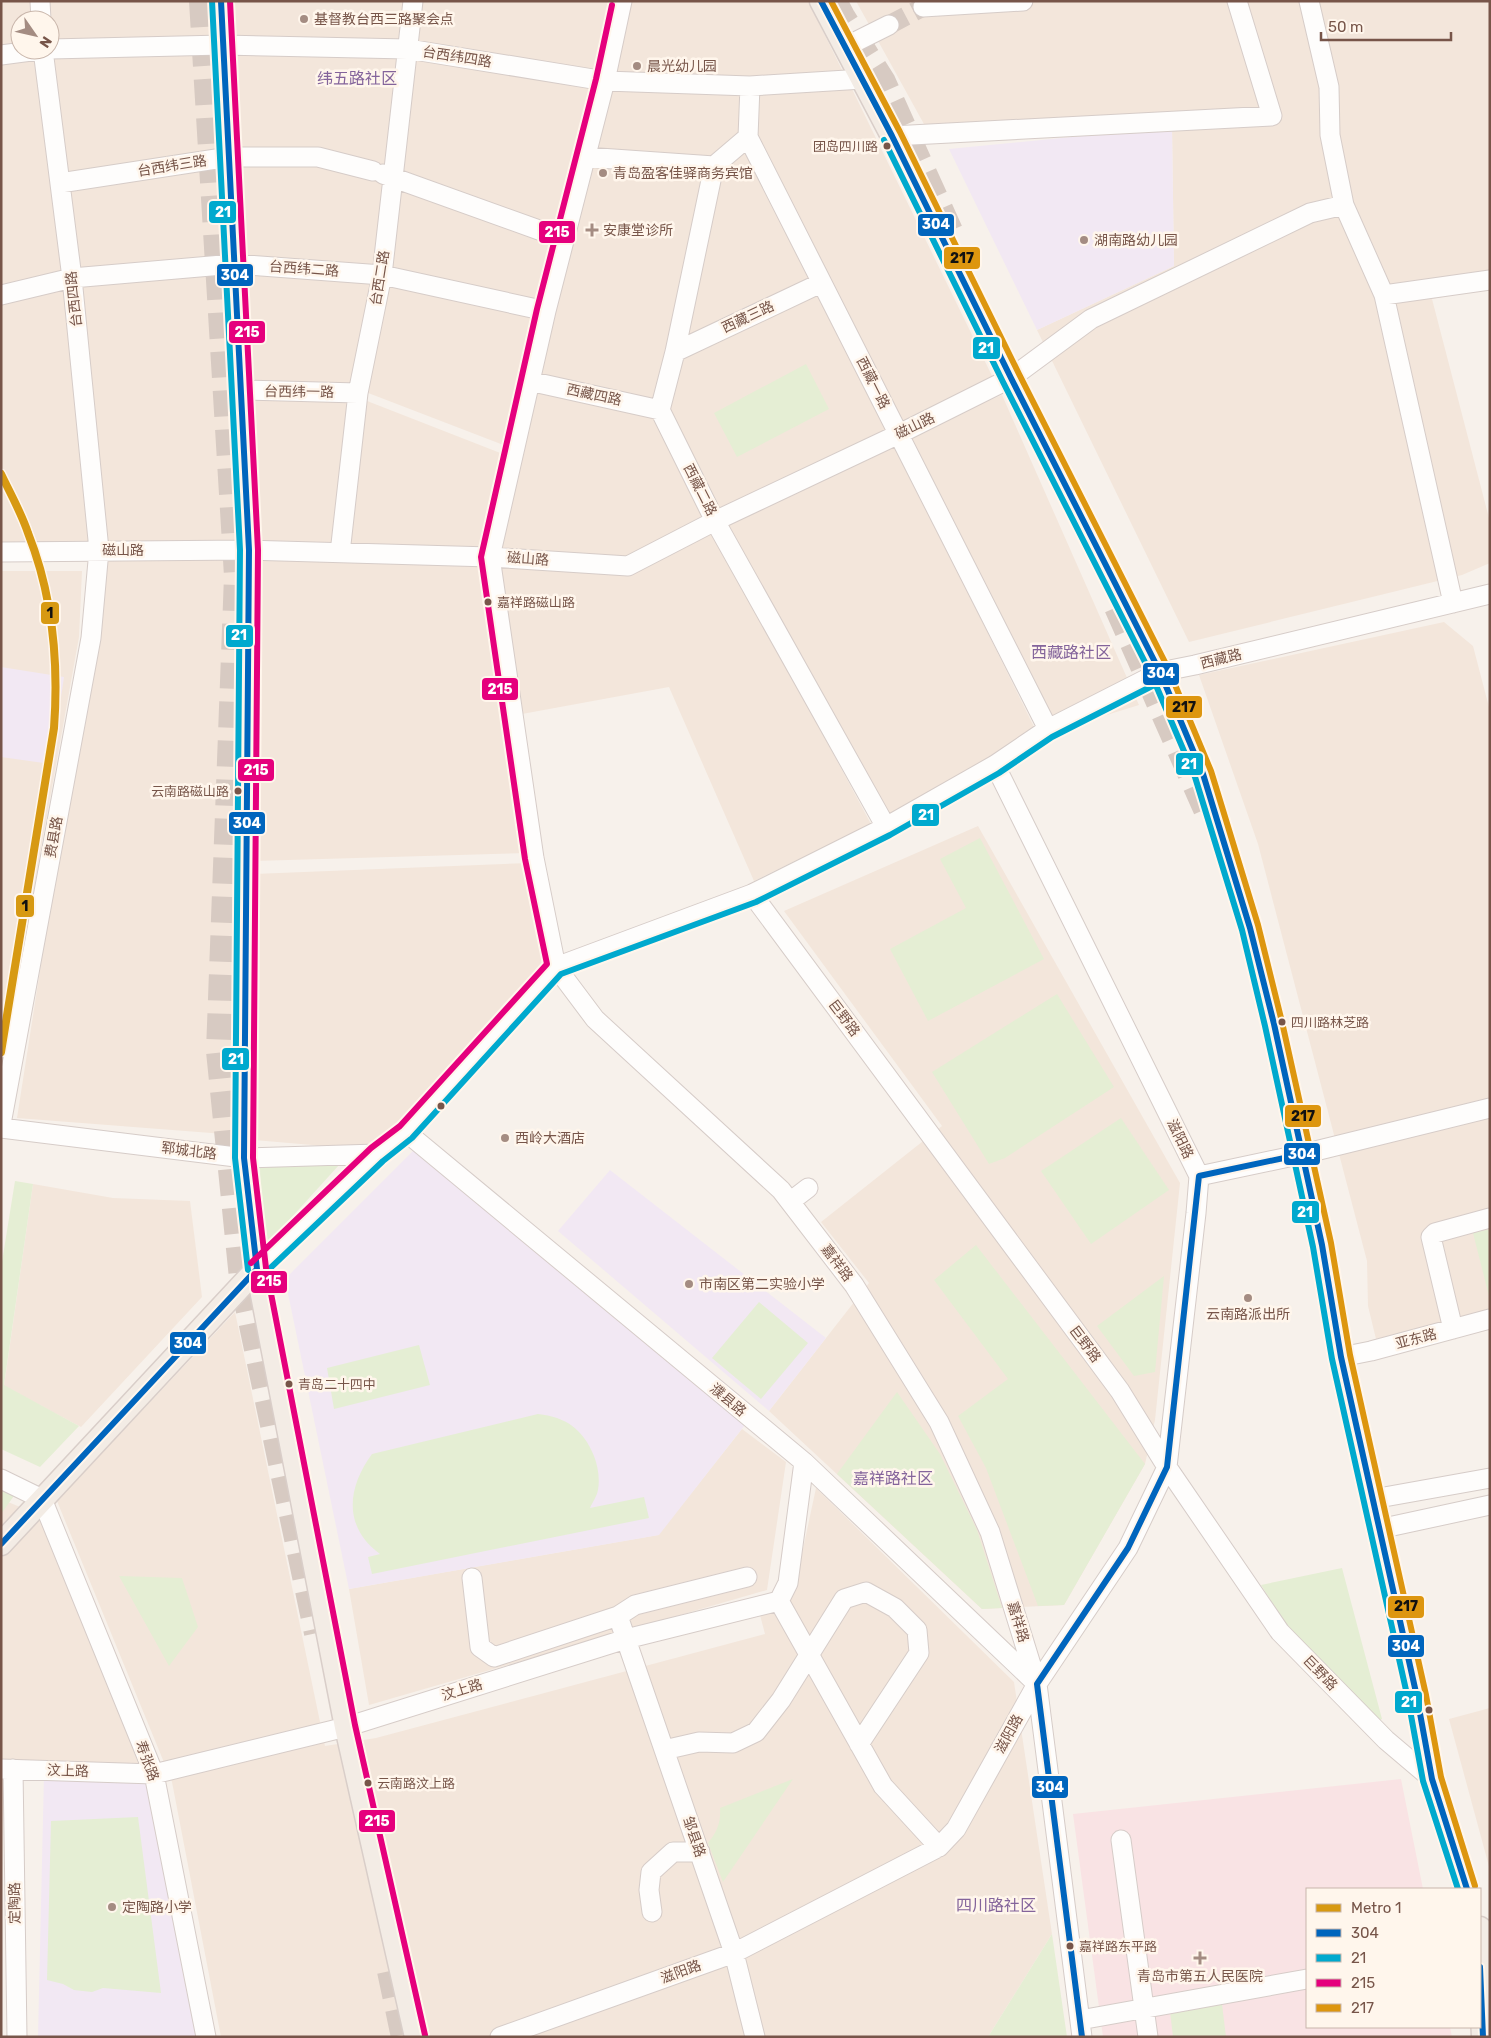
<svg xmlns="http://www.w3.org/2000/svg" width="1491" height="2038" font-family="Rubik,'Noto Sans SC',sans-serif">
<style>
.residential{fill:#f3e6db}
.education{fill:#f2e8f3}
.medical{fill:#f9e3e4}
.green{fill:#e5eed4}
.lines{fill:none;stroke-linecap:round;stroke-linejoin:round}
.minor-tunnel{stroke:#d7cac2;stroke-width:19;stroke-dasharray:19 9;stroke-linecap:butt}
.highway-tunnel{stroke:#d7cac2;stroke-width:26;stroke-dasharray:26 13;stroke-linecap:butt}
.minor-casing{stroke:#d6ccc8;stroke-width:21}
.major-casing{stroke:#d9cec9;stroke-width:25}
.minor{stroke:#fefdfc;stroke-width:19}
.major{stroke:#f3ece5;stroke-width:22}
.bus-1-casing{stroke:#fff6ec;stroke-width:10}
.bus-2-casing{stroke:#fff6ec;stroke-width:10}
.bus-3-casing{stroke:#fff6ec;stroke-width:10}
.bus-4-casing{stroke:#fff6ec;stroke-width:10}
.bus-1{stroke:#0065bd;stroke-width:6}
.bus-2{stroke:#00a9ce;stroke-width:6}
.bus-3{stroke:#e5007d;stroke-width:6}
.bus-4{stroke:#dd960f;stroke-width:6}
.metro-1-casing{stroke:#fff6ec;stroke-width:11}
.metro-1{stroke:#d79912;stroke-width:8}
.poi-dot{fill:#a48c82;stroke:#fff6ec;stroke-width:2}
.bus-dot{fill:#775549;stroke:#fff6ec;stroke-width:2}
.labels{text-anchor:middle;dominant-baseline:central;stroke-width:5;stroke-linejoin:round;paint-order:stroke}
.bus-label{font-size:13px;fill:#775549;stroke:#fff6ec;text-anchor:start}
.poi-label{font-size:14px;fill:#775549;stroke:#fff6ec;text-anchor:start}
.street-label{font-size:14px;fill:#775549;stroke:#fff6ec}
.quarter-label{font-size:16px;fill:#84649b;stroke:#fff6ec}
.line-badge{stroke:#fff6ec;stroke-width:2}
.badge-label{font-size:14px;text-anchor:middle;font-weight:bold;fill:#fff}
.pale-badge-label{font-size:14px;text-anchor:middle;font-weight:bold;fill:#111}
</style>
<rect width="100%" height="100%" fill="#f7f1eb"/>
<!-- residential -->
<path class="residential" d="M1,1H34L35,20H20V46L1,49Z
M46,1H217L220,41L50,44V20Z
M227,1H409L403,49L228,40Z
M421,1H616L601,75L415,45Z
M627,1H808L845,76L612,78Z
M856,1H1490V288L1432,299L1490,522V563L1462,575L1189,642L1037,330L1174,266L1172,127L930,135Z
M220,50L229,260L77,274L49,56Z
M230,50L401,55L377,270L240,257Z
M39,56L67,275L1,291V62Z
M412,57L599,85L561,233L400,173Z
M850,85L996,384L902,425L756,135L755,90Z
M610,86L746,91L744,134L710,162L591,153Z
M747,143L1039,737L889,820L722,518L628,566L495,557L529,381L665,410L718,168Z
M589,161L710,169L657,404L535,378Z
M397,182L560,242L544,307L386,271Z
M238,269L376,281L335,548L253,543Z
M231,270L244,544H105L79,283Z
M386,281L541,314L511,448L363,391Z
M69,283L95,545L1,546V300Z
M1002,395L1139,705L1052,732L905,436Z
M362,399L508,456L488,553L344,549Z
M713,530L871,824L754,881L669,687L522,714L497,565L633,573Z
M108,555L243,556L237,1135L17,1118L57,862Z
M256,558L485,566L527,853L251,861Z
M1,571H82L79,637L1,1071Z
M1444,622L1473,646L1490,711V1310L1376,1339L1368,1306L1367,1261L1258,844L1199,675Z
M978,826L1180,1183L1155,1420L1145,1464L1064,1605L982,1609L769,1411L869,1283L821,1222L942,1126L784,911Z
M528,863L548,963L399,1125L359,1149L253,1140V874Z
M33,1184L113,1198L190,1201L202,1297L81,1427L4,1386Z
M235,1312L325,1746L376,1738L765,1634L760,1615L781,1611L794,1591L816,1488L1014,1682L1052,1934L988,2037H221L172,1782L57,1501Z
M742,1429L786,1462L767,1590L369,1705L349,1589L658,1535Z
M1,1499L39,1515L142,1768L1,1762Z
M1490,1708V1870L1449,1719Z
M1,1776H3L1,2037Z"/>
<!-- education -->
<path class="education" d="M1172,127L1174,266L1037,330L949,149Z
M1,667L64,677L51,764L1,757Z
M418,1146L748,1421L659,1535L349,1589L285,1279Z
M610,1170L826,1338L769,1411L558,1231Z
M44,1775L161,1778L206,2037H38Z"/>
<!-- medical -->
<path class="medical" d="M1401,1779L1423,1889H1307V2027H1450L1452,2037H1103L1073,1814Z"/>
<!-- green -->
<path class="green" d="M806,364L829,409L737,457L714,413Z
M980,838L1044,959L928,1021L890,949L966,908L940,859Z
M1057,994L1114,1087L1005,1158L989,1164L932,1072Z
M1121,1118L1169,1190L1091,1244L1041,1171Z
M339,1165L262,1250L260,1167Z
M15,1181L33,1184L4,1385L79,1426L40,1467L1,1449V1268Z
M1490,1229V1300L1473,1233Z
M976,1245L1145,1464L1064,1605L1038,1606L986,1468L958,1416L1008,1379L934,1280Z
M1164,1276L1155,1372L1134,1376L1097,1326Z
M759,1302L808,1343L761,1399L712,1358Z
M419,1345L430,1385L334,1409L327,1368Z
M897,1392L940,1454L977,1530L1002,1608L982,1609L837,1474Z
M538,1414C566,1417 583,1429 594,1456C598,1466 600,1479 598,1490C597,1496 592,1503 590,1508L644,1497L649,1518L372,1574L368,1557L380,1554C343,1527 347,1488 372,1454Z
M1,1487L16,1493L1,1514Z
M1342,1568L1382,1719L1374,1722L1286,1625L1261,1585Z
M119,1576L182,1578L198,1627L169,1666Z
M793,1779L723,1882L708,1843C717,1832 721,1823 720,1808Z
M138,1817L161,1993L103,1988L92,1992L74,1990L63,1984L47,1980L51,1821Z
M1052,1934L1067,2037H988Z
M1222,2004L1226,2037H1173L1170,2011Z"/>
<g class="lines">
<!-- minor-tunnel -->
<path class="minor-tunnel" d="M889,25L923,7"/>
<!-- highway-tunnel -->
<path class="highway-tunnel" d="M202,1L237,576L219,1051L242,1278L317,1633
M834,1L843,18L883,82L950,231
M1117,607L1206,809
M390,1971L404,2037"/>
<defs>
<path id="minor" d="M40,1L41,20
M221,1L249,550L244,1158L257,1269
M622,1L605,81L546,311L490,557L534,858L556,967L595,1019L781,1190L854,1285L939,1422L990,1532L1037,1684L1082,2037
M1309,1L1329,87L1330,135L1344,205L1384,295L1453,603
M923,7L1023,1
M845,47L889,25
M50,49L223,45L408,49L605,81L750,86L863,79
M1,55L39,50
M750,86L748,137L1048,729
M892,136L1272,116L1237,1
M748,137L714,166L675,352L660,410L715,521L886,827
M585,157L714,166
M383,174L564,239
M60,183L229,157H318L373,171
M1,295L72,278L234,264L382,275L546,311
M1384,295L1490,280
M675,352L821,283
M529,381L660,410
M241,390L358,393
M1,552L249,550L490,557L628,566L715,521L899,434L1011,378L1091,319L1310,213L1344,205
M340,553L358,393L382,275L413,1
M752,894L1120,1391L1167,1467L1280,1632L1386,1740L1432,1779
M1,1124L91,638L99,550L72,278L43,50
M1,1128L244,1158L377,1154
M406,1132L804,1462L1036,1683
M1199,1176L1303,1154L1490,1108
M791,1201L808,1188
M257,1269L377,1154L406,1132L556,967L752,894L886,827L995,765L1048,729L1160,672L1195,665L1490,594
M1453,1329L1431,1237L1435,1233L1490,1218
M1341,1357L1371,1351L1490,1319
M1,1479L42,1499L154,1774L206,2037
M1373,1499L1490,1478
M1379,1529L1490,1505
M747,1577L635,1605L618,1616L734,1953L755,2037
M472,1578L480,1647L494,1657L618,1616
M779,1601L883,1786L939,1847
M664,1750L699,1742L733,1743L756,1732L781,1700L844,1599L866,1592L895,1608L917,1630L919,1653L859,1744
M1,1769L154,1774L346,1727L626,1639L779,1601L788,1583L804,1462
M13,1769L17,2037
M1121,1840L1148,2037
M652,1912L649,1890L651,1872L673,1852H700
M1080,2020L1307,1979
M500,2037L734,1953L939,1847L956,1829L1037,1684L1128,1548L1167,1467L1196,1213L1199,1176L995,765"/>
<path id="major" d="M821,1L892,136L1011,378L1160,672L1203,774L1250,928L1274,1024L1322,1245L1341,1357L1417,1697L1432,1779L1467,1889
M257,1269L346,1727L416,2037
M1,1544L257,1269
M1480,1928L1490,1958
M1480,1967L1483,2037"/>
</defs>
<!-- minor casing -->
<use href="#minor" class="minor-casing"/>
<!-- major casing -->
<use href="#major" class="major-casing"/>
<!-- minor -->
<use href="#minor" class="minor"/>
<!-- major -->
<use href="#major" class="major"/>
<defs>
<path id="bus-1" d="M821,1L892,136L1011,378L1160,672L1203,774L1250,928L1274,1024L1322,1245L1341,1357L1417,1697L1432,1779L1467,1889
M1,1544L257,1269L244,1158L249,550L221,1
M1480,1967L1483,2037
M1082,2037L1037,1684L1128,1548L1167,1467L1199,1176L1303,1154"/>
<path id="bus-2" d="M212,1L240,550L235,1158L248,1270
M884,140L1003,382L1152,676L1195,777L1242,930L1265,1026L1313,1247L1332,1359L1408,1699L1423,1781L1458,1889
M263,1275L383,1161L412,1138L561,974L756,902L890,835L999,773L1052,737L1164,680"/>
<path id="bus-3" d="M230,1L258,550L253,1158L266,1268L355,1725L425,2035
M251,1263L371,1148L400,1126L547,964L525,859L481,557L537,309L596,79L612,5"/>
<path id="bus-4" d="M831,1L900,132L1019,374L1168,668L1211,771L1258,925L1282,1022L1331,1243L1350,1355L1426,1695L1441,1777L1475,1886"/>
</defs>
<!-- bus-1 casing -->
<use href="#bus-1" class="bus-1-casing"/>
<!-- bus-2 casing -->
<use href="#bus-2" class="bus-2-casing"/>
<!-- bus-3 casing -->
<use href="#bus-3" class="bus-3-casing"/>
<!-- bus-4 casing -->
<use href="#bus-4" class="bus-4-casing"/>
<!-- bus-1 -->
<use href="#bus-1" class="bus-1"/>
<!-- bus-2 -->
<use href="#bus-2" class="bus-2"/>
<!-- bus-3 -->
<use href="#bus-3" class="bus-3"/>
<!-- bus-4 -->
<use href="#bus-4" class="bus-4"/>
<defs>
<path id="metro-1" d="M1,474C10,493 21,512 28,533C53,596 59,660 54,728L1,1052"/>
</defs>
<!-- metro-1 casing -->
<use href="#metro-1" class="metro-1-casing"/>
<!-- metro-1 -->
<use href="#metro-1" class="metro-1"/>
</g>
<!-- markers -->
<g class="poi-dot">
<circle cx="304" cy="19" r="5"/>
<circle cx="637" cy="66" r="5"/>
<circle cx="603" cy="173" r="5"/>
<path d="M589.5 222.5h5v5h5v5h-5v5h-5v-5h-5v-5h5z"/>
<circle cx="1084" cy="240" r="5"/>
<circle cx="505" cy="1138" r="5"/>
<circle cx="689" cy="1284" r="5"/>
<circle cx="1248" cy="1298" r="5"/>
<circle cx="112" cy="1907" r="5"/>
<path d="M1197.5 1950.5h5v5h5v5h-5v5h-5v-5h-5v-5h5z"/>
</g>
<g class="bus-dot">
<circle cx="887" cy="146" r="4.5"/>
<circle cx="488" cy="602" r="4.5"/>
<circle cx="238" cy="791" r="4.5"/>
<circle cx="1282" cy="1022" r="4.5"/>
<circle cx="441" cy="1106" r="4.5"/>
<circle cx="289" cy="1384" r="4.5"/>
<circle cx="1429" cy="1710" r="4.5"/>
<circle cx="368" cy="1783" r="4.5"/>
<circle cx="1070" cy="1946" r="4.5"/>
</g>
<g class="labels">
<!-- bus labels -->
<g class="bus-label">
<text x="878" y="146" text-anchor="end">团岛四川路</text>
<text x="497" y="602">嘉祥路磁山路</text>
<text x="229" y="791" text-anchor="end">云南路磁山路</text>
<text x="1291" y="1022">四川路林芝路</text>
<text x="298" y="1384">青岛二十四中</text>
<text x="377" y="1783">云南路汶上路</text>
<text x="1079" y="1946">嘉祥路东平路</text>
</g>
<!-- poi labels -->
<g class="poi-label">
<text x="314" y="19">基督教台西三路聚会点</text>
<text x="647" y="66">晨光幼儿园</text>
<text x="613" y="173">青岛盈客佳驿商务宾馆</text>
<text x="603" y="230">安康堂诊所</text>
<text x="1094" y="240">湖南路幼儿园</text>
<text x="515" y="1138">西岭大酒店</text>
<text x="699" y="1284">市南区第二实验小学</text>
<text x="1248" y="1314" text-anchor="middle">云南路派出所</text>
<text x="122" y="1907">定陶路小学</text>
<text x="1200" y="1976" text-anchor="middle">青岛市第五人民医院</text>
</g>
<!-- street labels -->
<g class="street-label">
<text transform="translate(457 57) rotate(9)">台西纬四路</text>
<text transform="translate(172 166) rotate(-9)">台西纬三路</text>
<text transform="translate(304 269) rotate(4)">台西纬二路</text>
<text transform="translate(380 278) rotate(-81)">台西二路</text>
<text transform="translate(74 299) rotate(-96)">台西四路</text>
<text transform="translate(748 317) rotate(-25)">西藏三路</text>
<text transform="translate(873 383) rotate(63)">西藏一路</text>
<text transform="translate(299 392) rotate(1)">台西纬一路</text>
<text transform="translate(594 395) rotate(12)">西藏四路</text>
<text transform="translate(915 426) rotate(-26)">磁山路</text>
<text transform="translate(700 490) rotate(63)">西藏二路</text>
<text x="123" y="550">磁山路</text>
<text transform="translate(528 559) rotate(4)">磁山路</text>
<text transform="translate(1221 659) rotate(-14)">西藏路</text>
<text transform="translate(54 837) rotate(-80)">费县路</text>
<text transform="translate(844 1018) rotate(53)">巨野路</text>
<text transform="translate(1180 1139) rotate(64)">滋阳路</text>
<text transform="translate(189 1151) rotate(7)">郓城北路</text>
<text transform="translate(837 1263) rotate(53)">嘉祥路</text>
<text transform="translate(1416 1339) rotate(-15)">亚东路</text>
<text transform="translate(1085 1344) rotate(53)">巨野路</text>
<text transform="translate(728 1400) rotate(40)">濮县路</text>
<text transform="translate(1018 1622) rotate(73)">嘉祥路</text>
<text transform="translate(1320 1673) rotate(46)">巨野路</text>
<text transform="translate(462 1690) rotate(-17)">汶上路</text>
<text transform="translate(1009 1734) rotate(-61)">滋阳路</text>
<text transform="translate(147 1761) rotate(70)">寿张路</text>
<text transform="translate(68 1771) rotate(2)">汶上路</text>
<text transform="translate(694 1837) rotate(71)">邹县路</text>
<text transform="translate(15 1903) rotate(-91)">定陶路</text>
<text transform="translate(681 1972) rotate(-20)">滋阳路</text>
</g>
<!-- quarter labels -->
<g class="quarter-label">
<text x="357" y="78">纬五路社区</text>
<text x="1071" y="652">西藏路社区</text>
<text x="893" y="1478">嘉祥路社区</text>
<text x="996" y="1905">四川路社区</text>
</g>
</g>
<g class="line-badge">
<rect x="208" y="200" width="29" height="24" rx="5" fill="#00a9ce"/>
<rect x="917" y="213" width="38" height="24" rx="5" fill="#0065bd"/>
<rect x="538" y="220" width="38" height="24" rx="5" fill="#e5007d"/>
<rect x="943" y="246" width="38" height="24" rx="5" fill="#dd960f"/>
<rect x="216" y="263" width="38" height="24" rx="5" fill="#0065bd"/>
<rect x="228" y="320" width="38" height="24" rx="5" fill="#e5007d"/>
<rect x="972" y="336" width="29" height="24" rx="5" fill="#00a9ce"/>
<rect x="40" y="601" width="20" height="24" rx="5" fill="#d79912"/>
<rect x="225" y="624" width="29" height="24" rx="5" fill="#00a9ce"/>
<rect x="1142" y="662" width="38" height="24" rx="5" fill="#0065bd"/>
<rect x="481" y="677" width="38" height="24" rx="5" fill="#e5007d"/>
<rect x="1165" y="695" width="38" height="24" rx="5" fill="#dd960f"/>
<rect x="1175" y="752" width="29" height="24" rx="5" fill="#00a9ce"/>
<rect x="237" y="758" width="38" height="24" rx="5" fill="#e5007d"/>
<rect x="911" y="803" width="29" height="24" rx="5" fill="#00a9ce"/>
<rect x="228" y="811" width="38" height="24" rx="5" fill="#0065bd"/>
<rect x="15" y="894" width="20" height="24" rx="5" fill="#d79912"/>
<rect x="221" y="1047" width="29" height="24" rx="5" fill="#00a9ce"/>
<rect x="1284" y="1104" width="38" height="24" rx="5" fill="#dd960f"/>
<rect x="1283" y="1142" width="38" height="24" rx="5" fill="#0065bd"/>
<rect x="1291" y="1200" width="29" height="24" rx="5" fill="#00a9ce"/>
<rect x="250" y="1270" width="38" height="24" rx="5" fill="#e5007d"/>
<rect x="169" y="1331" width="38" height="24" rx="5" fill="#0065bd"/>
<rect x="1387" y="1595" width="38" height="24" rx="5" fill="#dd960f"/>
<rect x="1387" y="1634" width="38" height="24" rx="5" fill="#0065bd"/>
<rect x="1394" y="1690" width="29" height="24" rx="5" fill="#00a9ce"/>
<rect x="1031" y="1775" width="38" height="24" rx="5" fill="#0065bd"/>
<rect x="358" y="1809" width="38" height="24" rx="5" fill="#e5007d"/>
</g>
<g class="badge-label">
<text x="223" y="217">21</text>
<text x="936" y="229">304</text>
<text x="557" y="237">215</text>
<text x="235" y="280">304</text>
<text x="247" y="337">215</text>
<text x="986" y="353">21</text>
<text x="239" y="640">21</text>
<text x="1161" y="678">304</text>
<text x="500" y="694">215</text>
<text x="1189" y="769">21</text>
<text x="256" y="775">215</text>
<text x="926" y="820">21</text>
<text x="247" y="828">304</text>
<text x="236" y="1064">21</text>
<text x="1302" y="1159">304</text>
<text x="1305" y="1217">21</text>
<text x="269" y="1286">215</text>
<text x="188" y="1348">304</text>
<text x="1406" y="1651">304</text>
<text x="1409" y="1707">21</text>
<text x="1050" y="1792">304</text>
<text x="377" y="1826">215</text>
</g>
<g class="pale-badge-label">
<text x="962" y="263">217</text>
<text x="50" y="618">1</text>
<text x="1184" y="712">217</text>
<text x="25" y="911">1</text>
<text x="1303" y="1121">217</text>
<text x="1406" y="1611">217</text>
</g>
<!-- border -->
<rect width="1491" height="2038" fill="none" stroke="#775549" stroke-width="5"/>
<!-- legend -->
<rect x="1306" y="1888" width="175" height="140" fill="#fff6ec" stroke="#c9b6ab"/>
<rect x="1316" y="1904" width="25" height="8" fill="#d79912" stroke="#c9b6ab"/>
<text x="1351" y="1913" font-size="15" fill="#775549">Metro 1</text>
<rect x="1316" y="1929" width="25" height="8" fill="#0065bd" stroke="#c9b6ab"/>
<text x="1351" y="1938" font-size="15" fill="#775549">304</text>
<rect x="1316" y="1954" width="25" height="8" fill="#00a9ce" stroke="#c9b6ab"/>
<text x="1351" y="1963" font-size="15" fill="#775549">21</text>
<rect x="1316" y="1979" width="25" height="8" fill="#e5007d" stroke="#c9b6ab"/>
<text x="1351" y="1988" font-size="15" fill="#775549">215</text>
<rect x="1316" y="2004" width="25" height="8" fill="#dd960f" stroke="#c9b6ab"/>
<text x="1351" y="2013" font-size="15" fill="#775549">217</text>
<!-- north arrow -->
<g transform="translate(35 35) rotate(124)"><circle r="24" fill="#fff6ec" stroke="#c9b6ab"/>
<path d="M0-4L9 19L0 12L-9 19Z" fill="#a48c82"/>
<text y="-8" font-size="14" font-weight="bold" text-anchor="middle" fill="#775549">N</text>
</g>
<!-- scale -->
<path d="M1321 32v8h130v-8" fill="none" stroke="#775549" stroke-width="2.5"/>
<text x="1328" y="32" font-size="15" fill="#775549" stroke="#fff6ec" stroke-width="4" paint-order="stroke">50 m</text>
</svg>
